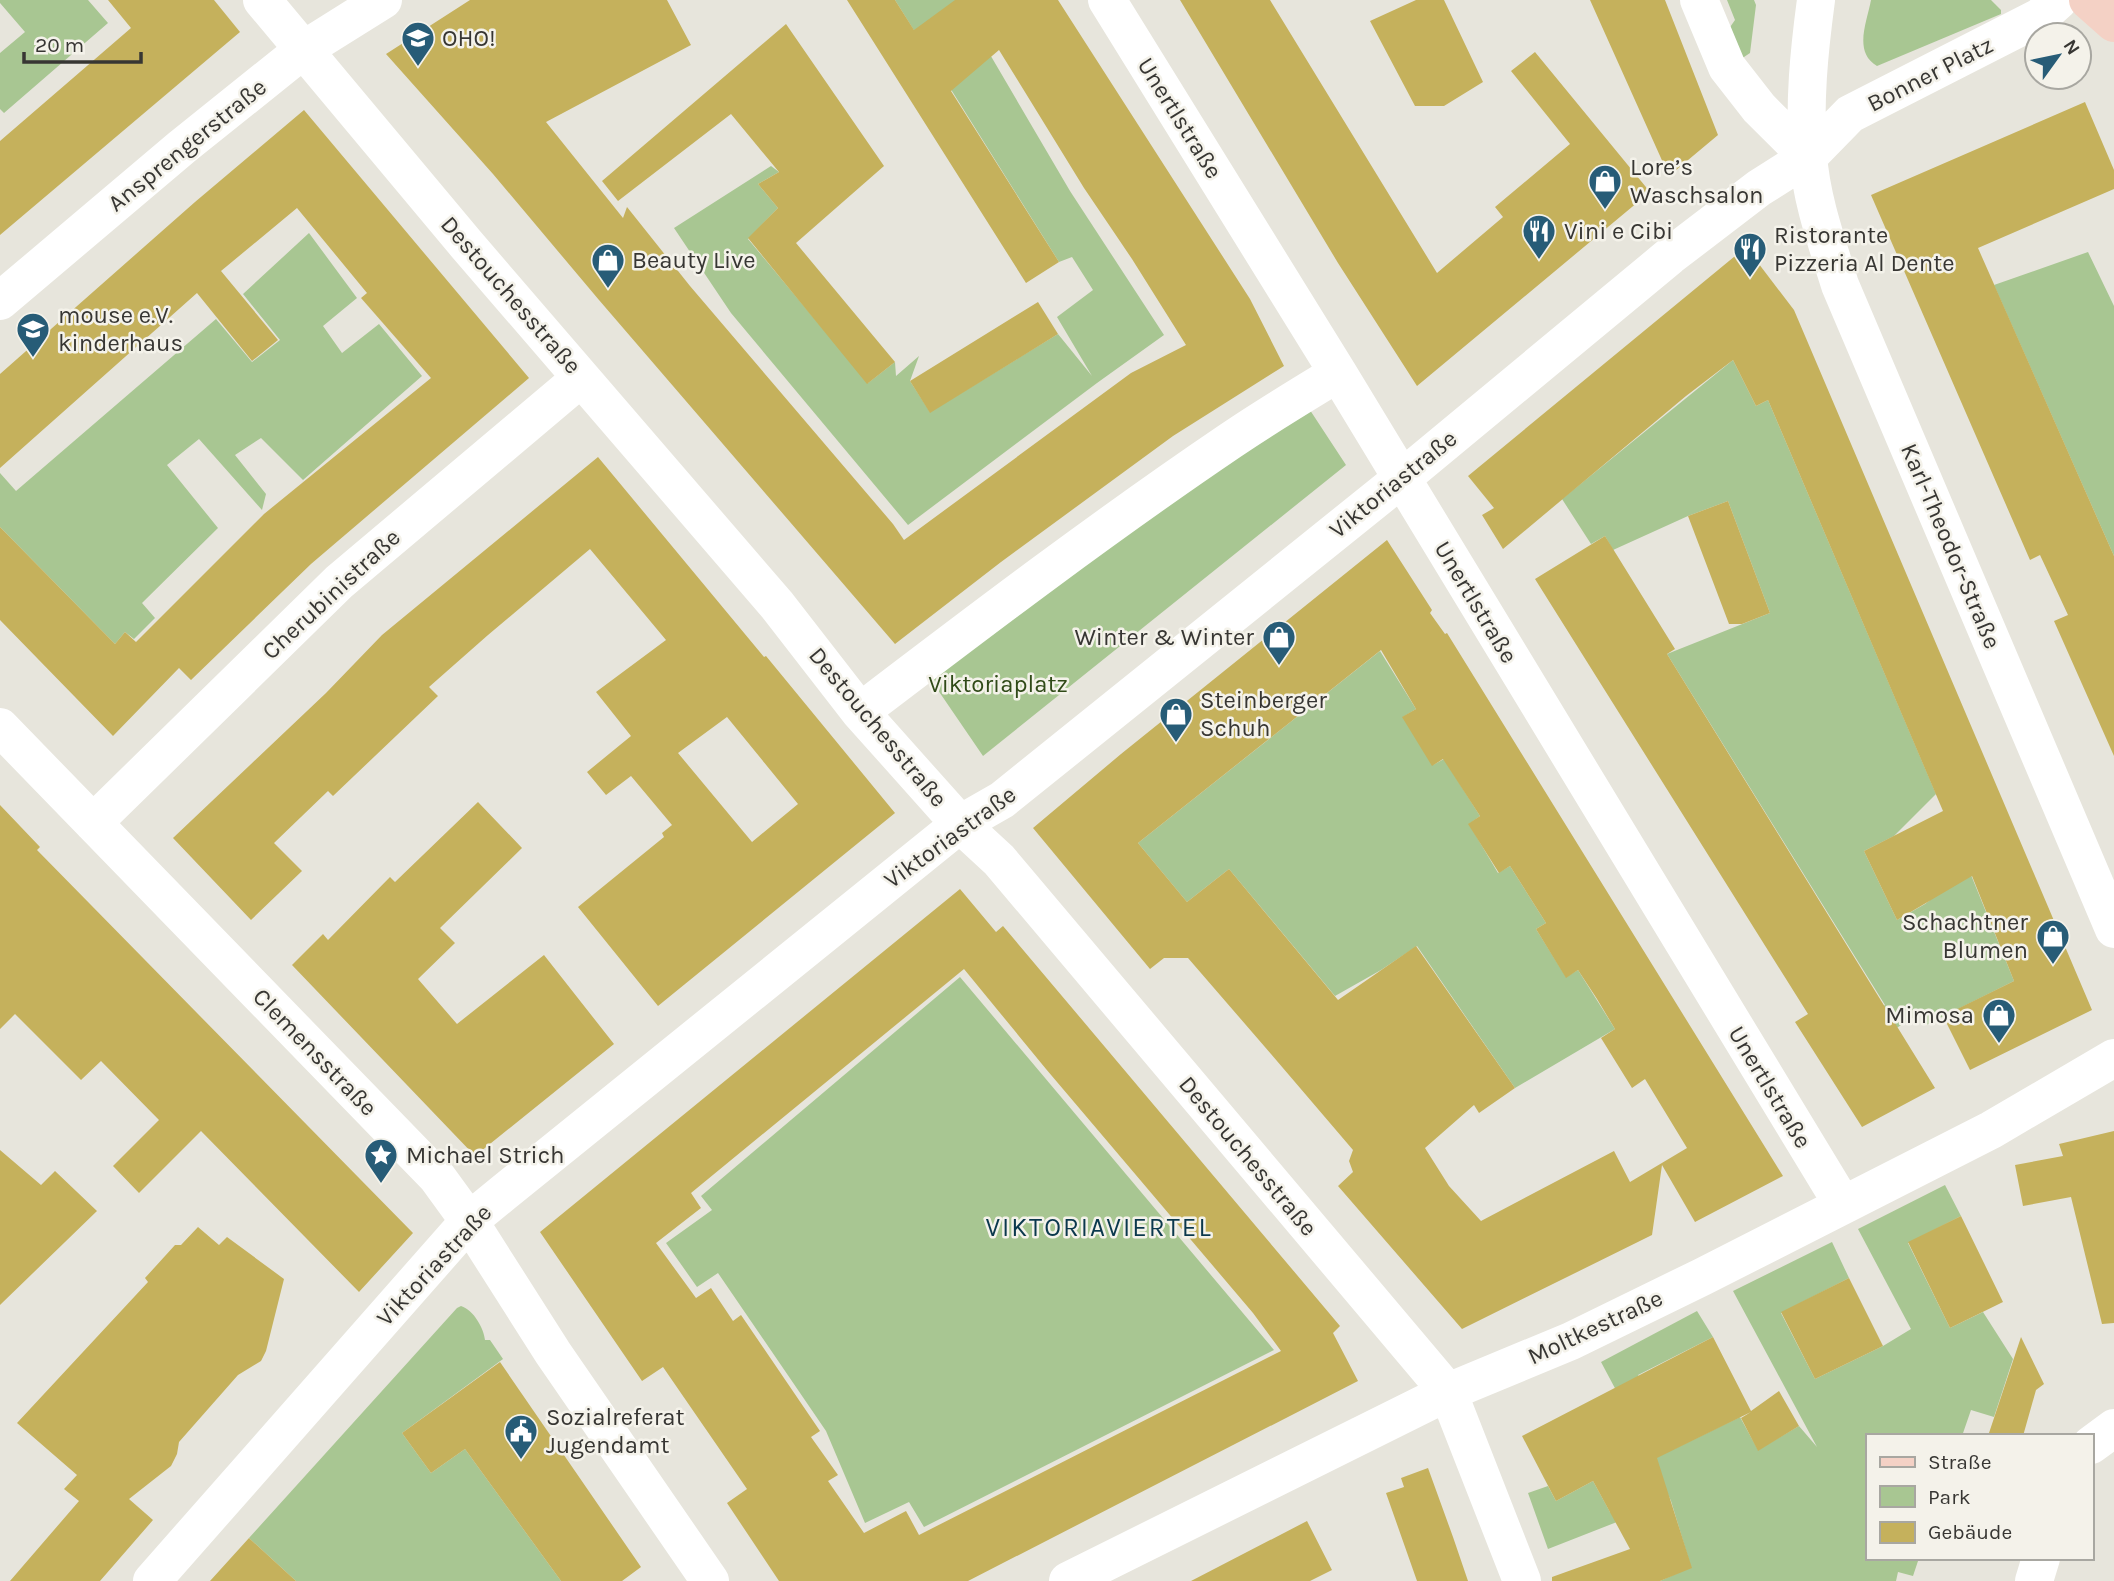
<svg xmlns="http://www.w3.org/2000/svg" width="2114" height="1581" font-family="Karla,sans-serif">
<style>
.green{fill:#a8c692}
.building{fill:#c5b15c;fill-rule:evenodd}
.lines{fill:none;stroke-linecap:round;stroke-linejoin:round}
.street{stroke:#fff;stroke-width:38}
.secondary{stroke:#f4d1c5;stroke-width:38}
.labels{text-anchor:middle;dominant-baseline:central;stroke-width:5;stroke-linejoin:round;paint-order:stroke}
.poi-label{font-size:24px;fill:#373633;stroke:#f4f2ea;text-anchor:start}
.street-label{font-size:24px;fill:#373633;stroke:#f4f2ea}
.park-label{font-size:24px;fill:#304a18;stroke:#f4f2ea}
.neighbourhood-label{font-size:26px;letter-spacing:2px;fill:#0b384d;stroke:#f4f2ea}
</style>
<rect width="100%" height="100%" fill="#e7e5dc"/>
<!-- green -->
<path class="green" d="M0,0H88L108,23L4,113L0,109V53L25,32L0,3Z
M895,0H958L1070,191L1164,335L1097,383L908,525L731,313L674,228L771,166L779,172L758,184L778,208L748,239L868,383L895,362L896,376L919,356L910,381L930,412L1058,334L1092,376L1057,317L1093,290L1072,257L1059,262Z
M1727,0H1754L1756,5L1750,53L1741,59L1728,30L1735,20Z
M1871,0H1991L2001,10V14L1877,66C1853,52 1867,22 1871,0Z
M309,233L357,298L323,326L342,353L379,324L422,376L303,480L261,438L235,455L266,494L262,510L199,439L167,465L218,528L142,603L155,618L134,639L125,632L115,644L0,527V473L16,491L216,319L252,362L280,340L243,294Z
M2088,252L2114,306V556L1994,285Z
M1733,360L1756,406L1768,400L1936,794L1894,836L1864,851L1897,920L1925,904L1969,870L2014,981L1926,1025L1921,1013L1885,1035L1872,1014L1885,1005L1667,654L1770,613L1728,501L1688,516L1613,550L1605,536L1591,544L1562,499Z
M1306,404L1346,465L983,756L929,677Z
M1380,651L1416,709L1403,717L1433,765L1444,759L1480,816L1469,824L1498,873L1510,866L1546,923L1536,929L1566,977L1578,970L1615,1029L1515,1088L1417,946L1381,970L1335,996L1229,869L1187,902L1138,843Z
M960,977L1274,1350L924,1527L909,1502L865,1523L826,1431L718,1273L697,1287L666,1243L712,1210L701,1196Z
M1945,1185L1961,1216L1908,1243L1950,1328L1983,1312L2013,1359L1994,1417L1971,1410L1962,1436H1867V1558H1919L1913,1576L1898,1572L1896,1581H1660L1691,1567L1671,1501L1650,1454L1601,1362L1697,1311L1713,1337L1638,1375L1674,1449L1740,1417L1758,1450L1799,1426L1817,1447L1733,1291L1832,1242L1849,1278L1781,1313L1815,1379L1883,1346L1911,1329L1858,1229Z
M461,1306C474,1310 484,1329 485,1340H490L503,1359L402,1433L431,1473L465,1449L561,1581H296L249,1538L457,1308Z
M1593,1481L1610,1512L1636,1501L1622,1520L1548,1549L1528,1493L1548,1486L1556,1501Z"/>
<!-- building -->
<path class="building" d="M108,0H214L240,32L0,235V141L131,28Z
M470,0H667L691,45L546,122L623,218L627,207L690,286L893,524L904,540L1131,373L1186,345L1132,259L1084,188L999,50L951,91L1059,262L1026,283L847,0H895L914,30L955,0H1058L1250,299L1284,366L1173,436L1001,562L895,644L599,300L493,174L386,54Z
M1180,0H1270L1437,273L1503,217L1495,207L1570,144L1511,71L1535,52L1650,192L1417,386L1338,263Z
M1416,0H1444L1483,82L1444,106H1415L1370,21Z
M1590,0H1665L1718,135L1669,176Z
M786,24L884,166L796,243L895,362L867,384L748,238L778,208L758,184L779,172L731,114L618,201L602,181Z
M2085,102L2114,170V189L1978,248L2114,556V756L2054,621L2068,615L2040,555L2030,560L1871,195Z
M304,110L529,378L311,564L191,680L179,668L113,736L0,620V527L115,644L125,632L136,642L264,514L431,378L361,298L367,293L297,208L221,271L278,340L252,361L197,293L0,468V374L195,202Z
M1746,247L1794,310L2092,1010L1970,1070L1943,1016L2014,981L1972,876L1897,920L1864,851L1943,811L1768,400L1756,406L1733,360L1686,396L1503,549L1482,515L1494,508L1468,476Z
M1038,302L1058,334L930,413L910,381Z
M598,457L764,657L766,656L895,813L658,1006L578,907L664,837L662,833L672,825L631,776L606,795L587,772L631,736L596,692L666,640L590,549L488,635L429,687L438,696L333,796L328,791L274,843L302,871L251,920L173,838L326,693L382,635ZM727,717L798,804L752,842L678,753Z
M1728,501L1770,613L1742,624H1729L1688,516Z
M1605,536L1675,649L1667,654L1935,1088L1862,1127L1795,1022L1808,1014L1535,579Z
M1387,540L1432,610L1430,613L1445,634L1447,633L1783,1176L1695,1222L1662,1165L1652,1235L1462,1329L1338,1186L1353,1172L1349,1161L1353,1150L1271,1054L1188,958H1164L1150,969L1033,828L1121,754ZM1381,650L1416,709L1402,717L1432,766L1443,759L1480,816L1468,824L1499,873L1510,866L1546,923L1536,929L1566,978L1578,970L1597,999L1615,1029L1601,1038L1632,1088L1645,1079L1687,1148L1630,1182L1614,1151L1481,1221L1449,1186L1425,1148L1474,1105L1479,1113L1515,1088L1416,946L1338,1000L1229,869L1187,902L1138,843Z
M478,802L522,848L440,928L455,943L418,979L457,1024L544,955L614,1044L475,1156L292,965L323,934L328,940L390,877L395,882Z
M0,805L40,847L37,850L413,1233L359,1292L201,1131L139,1193L113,1166L159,1120L101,1061L81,1080L15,1014L0,1029Z
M960,889L996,932L1003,926L1340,1326L1333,1333L1358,1381L968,1581H779L727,1503L747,1489L663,1367L642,1381L540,1232ZM964,969L1046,1069L1253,1313L1281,1351L919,1535L906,1511L864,1533L828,1481L838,1475L811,1437L820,1431L741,1315L733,1321L711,1288L696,1298L656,1243L701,1208L691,1193Z
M2114,1131V1323L2102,1324L2071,1197L2023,1206L2015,1165L2063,1156L2059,1144Z
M0,1150L41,1185L55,1171L97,1211L0,1305Z
M1961,1216L2003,1302L1950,1328L1908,1242Z
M198,1227L219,1245L227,1237L284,1279L266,1351L261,1361L238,1375L179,1442L177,1454L171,1466L129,1499L153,1520L100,1581H10L79,1501L64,1489L77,1475L17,1423L148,1282L145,1278L175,1245H181Z
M1849,1278L1883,1346L1815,1379L1781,1312Z
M1713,1337L1751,1411L1779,1391L1799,1426L1758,1451L1741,1418L1751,1412L1657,1458L1692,1568L1660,1581H1552V1577L1630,1549L1593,1481L1556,1501L1522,1436Z
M2021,1337L2044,1384L2036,1390L2023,1436H1988Z
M500,1362L641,1567L622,1581H561L465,1449L431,1473L402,1433Z
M1428,1468L1453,1537L1468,1581H1417L1386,1493L1404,1487L1401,1478Z
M1307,1521L1332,1570L1310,1581H1191Z
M249,1538L296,1581H210Z"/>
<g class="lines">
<!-- street -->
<path class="street" d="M262,0L466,244L777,605L860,712L960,824L999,860L1448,1392L1522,1581
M1107,0L1338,373L1843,1205
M1699,0L1727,67L1759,108L1808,157
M1816,0C1809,52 1804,103 1808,155C1811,199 1827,243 1840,285L2114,929
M0,301L182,147L303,50L383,0
M860,712C982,619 1103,527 1230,441C1265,417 1302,395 1338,373
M0,727L437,1177L469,1221L553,1353L710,1581
M93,823L339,582L581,378
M2091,1445L2114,1428
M152,1581L469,1221L502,1194L960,824L1002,800L1401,479L1670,256L1759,188L1808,157L1850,114L2040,17L2059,0
M1068,1581L1448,1392L1571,1341L1702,1277L1991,1130L2114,1058
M2034,1581L2041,1558"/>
<!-- secondary -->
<path class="secondary" d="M2088,0L2114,23"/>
</g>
<!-- icons -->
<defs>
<symbol id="school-pin" viewBox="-11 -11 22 30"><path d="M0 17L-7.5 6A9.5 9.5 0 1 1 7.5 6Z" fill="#275c77" stroke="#f4f2ea"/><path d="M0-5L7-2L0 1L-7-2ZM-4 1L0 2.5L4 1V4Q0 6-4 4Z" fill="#fff"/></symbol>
<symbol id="shop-pin" viewBox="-11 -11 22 30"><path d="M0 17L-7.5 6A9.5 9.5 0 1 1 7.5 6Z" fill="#275c77" stroke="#f4f2ea"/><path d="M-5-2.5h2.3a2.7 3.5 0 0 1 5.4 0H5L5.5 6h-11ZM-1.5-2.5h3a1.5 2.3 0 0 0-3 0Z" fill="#fff"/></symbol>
<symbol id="restaurant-pin" viewBox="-11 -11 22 30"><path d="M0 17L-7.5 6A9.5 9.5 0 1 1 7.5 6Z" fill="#275c77" stroke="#f4f2ea"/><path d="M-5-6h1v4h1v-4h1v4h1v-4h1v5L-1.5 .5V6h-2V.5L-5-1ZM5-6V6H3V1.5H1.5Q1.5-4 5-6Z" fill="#fff"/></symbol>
<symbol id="sight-pin" viewBox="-11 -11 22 30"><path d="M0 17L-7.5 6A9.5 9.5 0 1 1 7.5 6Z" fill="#275c77" stroke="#f4f2ea"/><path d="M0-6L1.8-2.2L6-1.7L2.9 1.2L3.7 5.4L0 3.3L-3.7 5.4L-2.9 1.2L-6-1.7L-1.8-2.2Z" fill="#fff"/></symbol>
<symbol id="civic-pin" viewBox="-11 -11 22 30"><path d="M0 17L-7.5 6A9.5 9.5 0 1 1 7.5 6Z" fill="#275c77" stroke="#f4f2ea"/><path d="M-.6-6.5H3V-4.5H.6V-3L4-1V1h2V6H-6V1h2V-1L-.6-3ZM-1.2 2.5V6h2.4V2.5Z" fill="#fff"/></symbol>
</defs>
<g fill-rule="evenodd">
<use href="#school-pin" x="399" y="19" width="38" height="52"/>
<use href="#shop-pin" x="1586" y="162" width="38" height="52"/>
<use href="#restaurant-pin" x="1520" y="212" width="38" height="52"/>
<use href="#restaurant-pin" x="1731" y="230" width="38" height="52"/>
<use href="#shop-pin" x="589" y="241" width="38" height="52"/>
<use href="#school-pin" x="14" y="310" width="38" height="52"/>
<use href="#shop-pin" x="1260" y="618" width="38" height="52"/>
<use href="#shop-pin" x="1157" y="695" width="38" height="52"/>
<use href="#shop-pin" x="2034" y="917" width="38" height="52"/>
<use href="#shop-pin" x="1980" y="996" width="38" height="52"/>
<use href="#sight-pin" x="362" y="1136" width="38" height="52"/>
<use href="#civic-pin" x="502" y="1412" width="38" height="52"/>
</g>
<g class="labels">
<!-- poi labels -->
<g class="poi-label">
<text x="442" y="38">OHO!</text>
<text x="1630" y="167">Lore’s<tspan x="1630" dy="28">Waschsalon</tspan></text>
<text x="1564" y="231">Vini e Cibi</text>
<text x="1774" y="235">Ristorante<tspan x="1774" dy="28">Pizzeria Al Dente</tspan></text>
<text x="632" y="260">Beauty Live</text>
<text x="58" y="315">mouse e.V.<tspan x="58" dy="28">kinderhaus</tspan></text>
<text x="1254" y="637" text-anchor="end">Winter &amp; Winter</text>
<text x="1200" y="700">Steinberger<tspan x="1200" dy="28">Schuh</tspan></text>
<text x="2028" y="922" text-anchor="end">Schachtner<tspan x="2028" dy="28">Blumen</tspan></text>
<text x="1974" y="1015" text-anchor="end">Mimosa</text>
<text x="406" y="1155">Michael Strich</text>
<text x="546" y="1417">Sozialreferat<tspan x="546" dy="28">Jugendamt</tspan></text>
</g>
<!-- street labels -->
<g class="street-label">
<text transform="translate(1930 74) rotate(-27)">Bonner Platz</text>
<text transform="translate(1180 118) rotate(58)">Unertlstraße</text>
<text transform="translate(187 145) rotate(-39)">Ansprengerstraße</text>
<text transform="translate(511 295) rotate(49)">Destouchesstraße</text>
<text transform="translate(1393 484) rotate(-39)">Viktoriastraße</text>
<text transform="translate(1951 546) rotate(67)">Karl-Theodor-Straße</text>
<text transform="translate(331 594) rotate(-43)">Cherubinistraße</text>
<text transform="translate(1476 602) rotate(59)">Unertlstraße</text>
<text transform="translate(878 727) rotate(50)">Destouchesstraße</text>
<text transform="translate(950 837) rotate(-36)">Viktoriastraße</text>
<text transform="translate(315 1052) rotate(46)">Clemensstraße</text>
<text transform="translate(1770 1087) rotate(59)">Unertlstraße</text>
<text transform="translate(1248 1156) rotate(50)">Destouchesstraße</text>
<text transform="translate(434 1265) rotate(-47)">Viktoriastraße</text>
<text transform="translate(1595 1327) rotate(-25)">Moltkestraße</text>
</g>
<!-- park labels -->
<g class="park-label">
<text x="998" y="684">Viktoriaplatz</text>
</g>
<!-- neighbourhood labels -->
<g class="neighbourhood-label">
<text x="1099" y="1227">VIKTORIAVIERTEL</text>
</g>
</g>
<!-- legend -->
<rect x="1866" y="1434" width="228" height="126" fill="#f4f2ea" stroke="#a8a7a1" stroke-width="2"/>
<rect x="1880" y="1457" width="35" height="10" fill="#f4d1c5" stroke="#a8a7a1" stroke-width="2"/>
<text x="1928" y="1469" font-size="21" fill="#373633">Straße</text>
<rect x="1880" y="1486" width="35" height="21" fill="#a8c692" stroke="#a8a7a1" stroke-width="2"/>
<text x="1928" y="1504" font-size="21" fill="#373633">Park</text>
<rect x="1880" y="1522" width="35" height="21" fill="#c5b15c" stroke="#a8a7a1" stroke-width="2"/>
<text x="1928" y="1539" font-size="21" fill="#373633">Gebäude</text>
<!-- north arrow -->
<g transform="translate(2058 56) rotate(57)"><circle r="33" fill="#f4f2ea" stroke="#a8a7a1" stroke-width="2"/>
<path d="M0-5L12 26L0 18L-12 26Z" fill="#275c77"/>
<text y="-10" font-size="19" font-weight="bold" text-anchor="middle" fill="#373633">N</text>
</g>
<!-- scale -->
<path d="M24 52v10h117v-10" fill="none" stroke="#373633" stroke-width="3.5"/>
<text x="35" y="52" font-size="21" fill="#373633" stroke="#f4f2ea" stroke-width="5" paint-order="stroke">20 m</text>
</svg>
